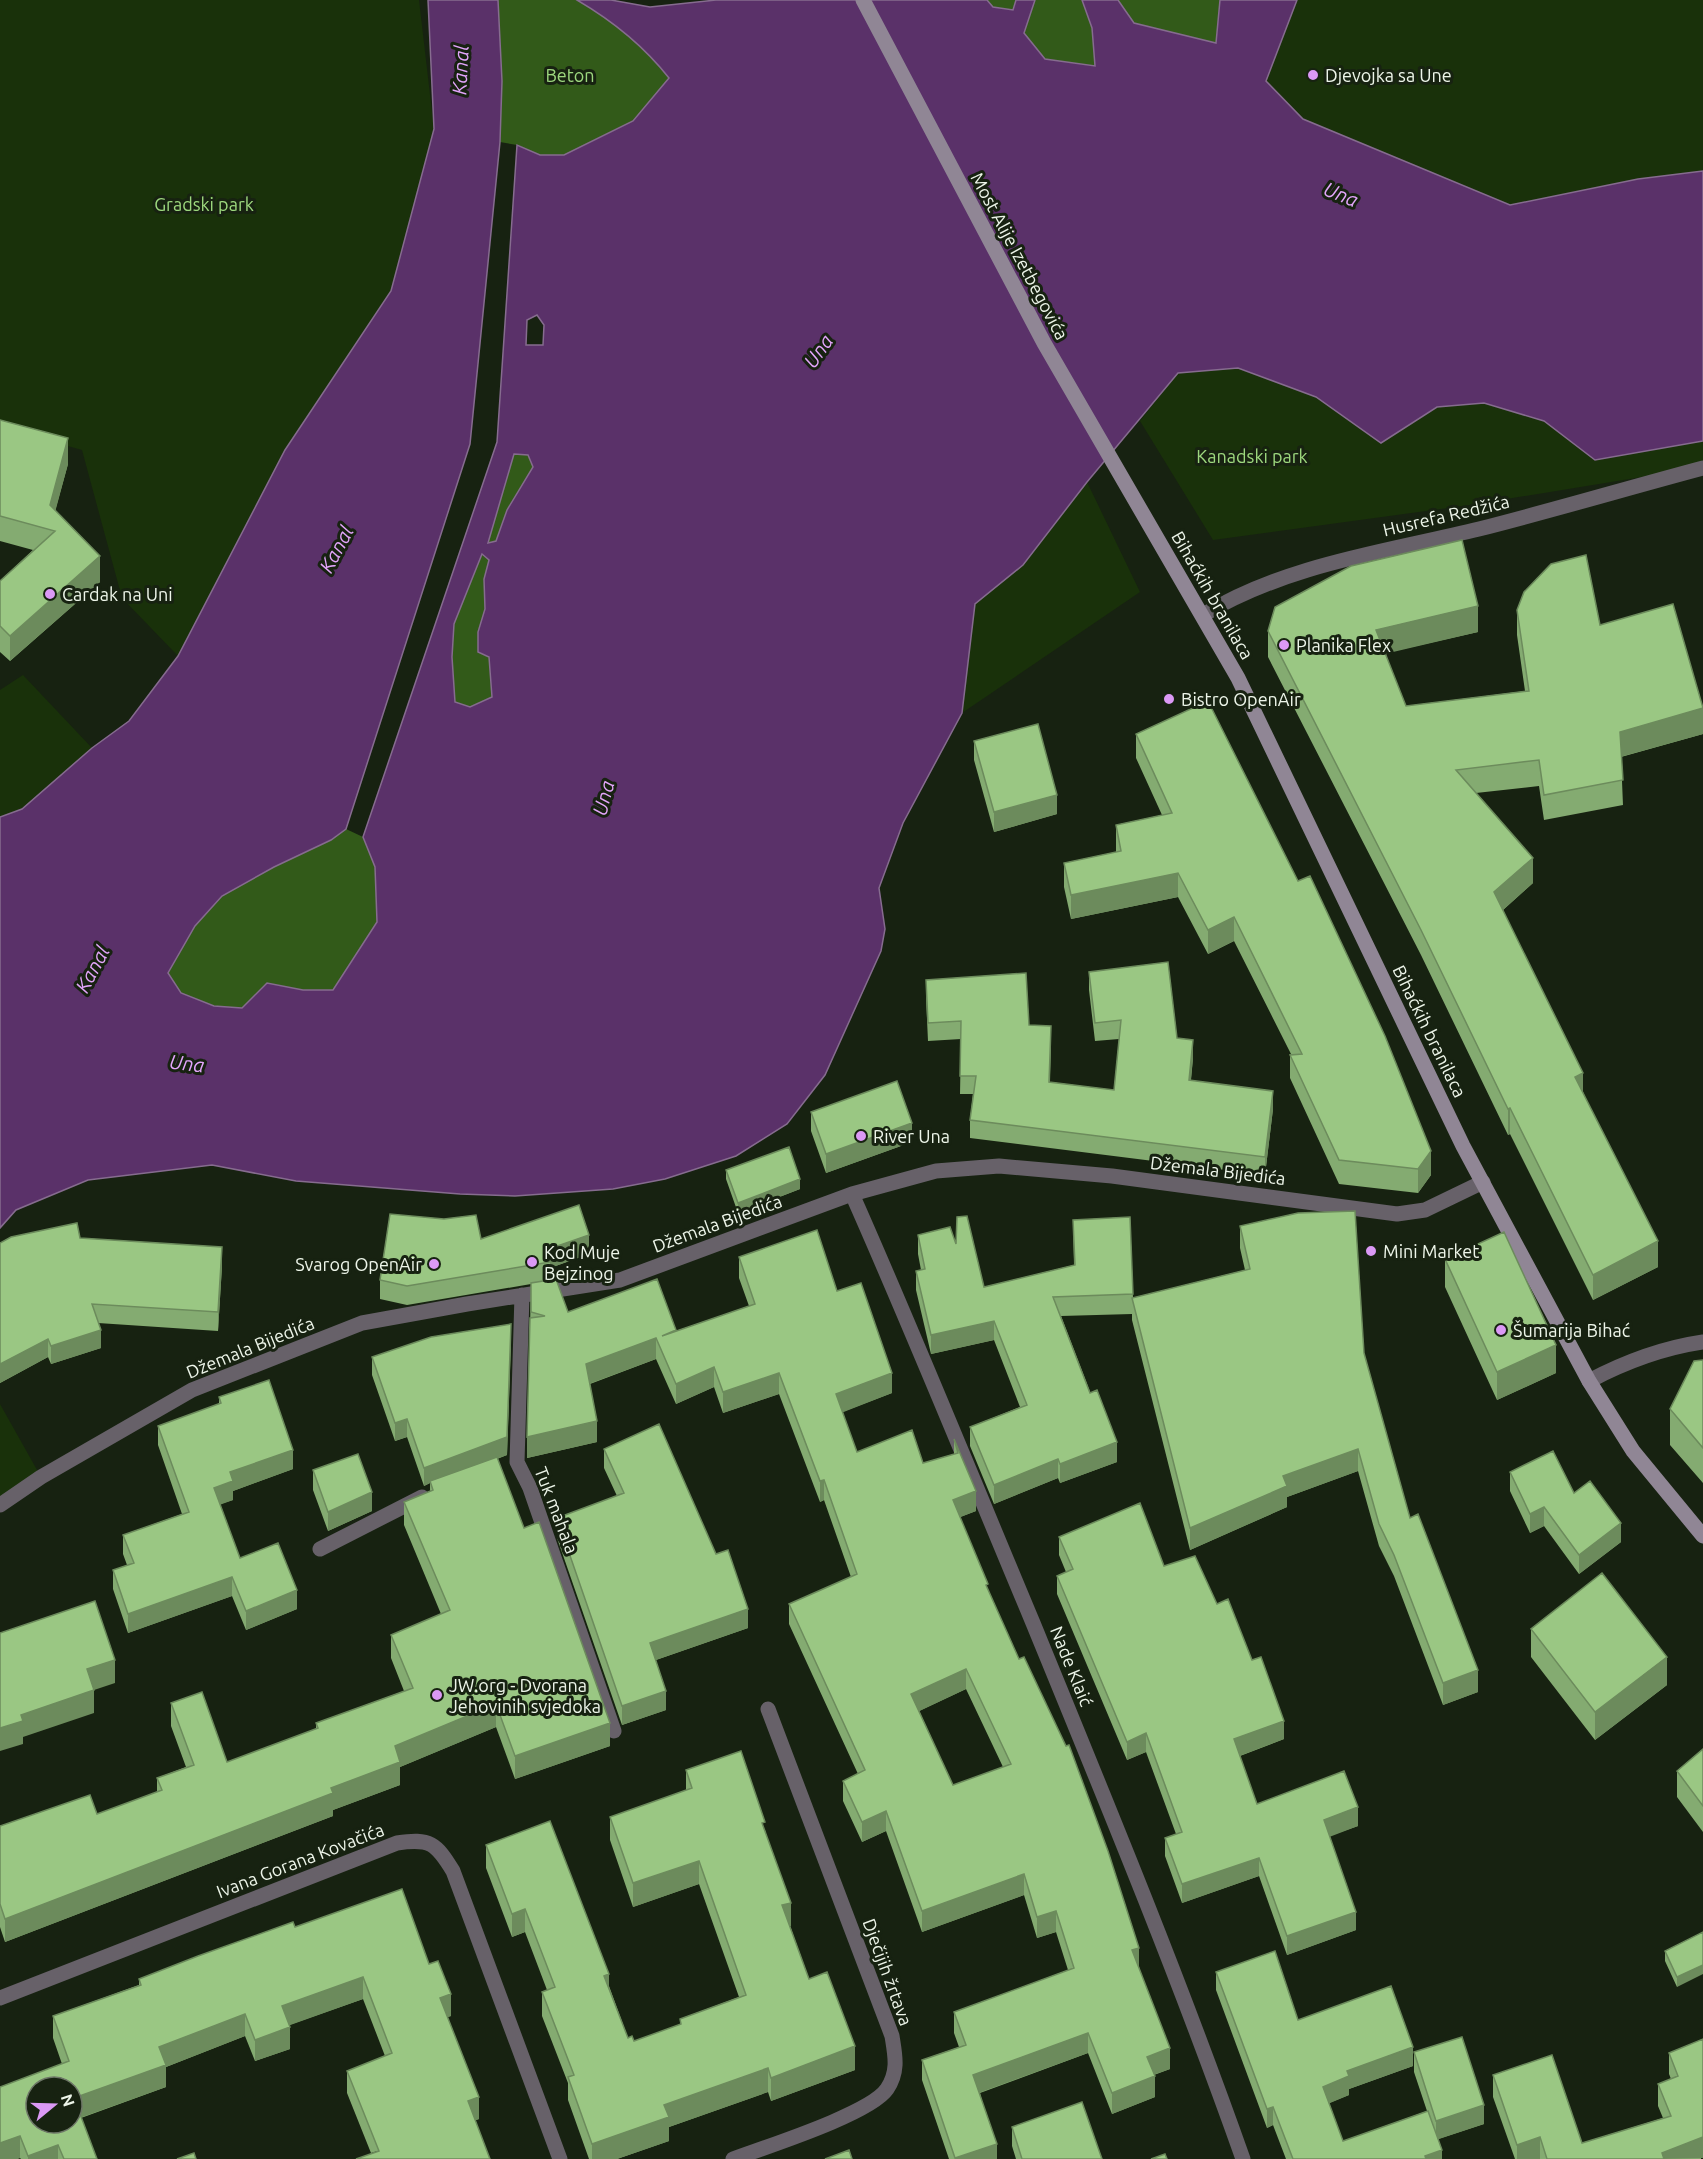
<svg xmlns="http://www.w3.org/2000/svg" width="1703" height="2159" font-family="Ubuntu,sans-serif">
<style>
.green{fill:#19310a}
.forest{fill:#325a19}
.water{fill:#5a3169;stroke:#866c8f;stroke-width:1.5;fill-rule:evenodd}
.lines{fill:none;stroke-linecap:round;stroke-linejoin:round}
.street{stroke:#676169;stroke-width:15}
.secondary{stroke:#908695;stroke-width:15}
.wall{fill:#84ab71;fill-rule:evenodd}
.shaded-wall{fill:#6c8b5c}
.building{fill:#9ac783;stroke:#6c8b5c;stroke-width:1.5;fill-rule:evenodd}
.poi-dot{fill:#db99f5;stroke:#172211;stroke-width:2}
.labels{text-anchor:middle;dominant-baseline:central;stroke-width:6;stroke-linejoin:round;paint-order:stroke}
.park-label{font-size:18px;fill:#9dd87e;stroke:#172211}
.poi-label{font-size:18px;fill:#edf5e9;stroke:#172211;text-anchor:start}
.street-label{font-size:18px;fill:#edf5e9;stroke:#172211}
.water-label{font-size:20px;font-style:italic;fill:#e3a5fb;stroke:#172211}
</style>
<rect width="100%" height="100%" fill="#172211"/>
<!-- green -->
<path class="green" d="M0,0H419L434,129L391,291L285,450L178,656L122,598L82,450L0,427Z
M1297,0H1703V171L1638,179L1510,205L1303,119L1265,81Z
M1238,368L1316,397L1381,443L1437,407L1484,403L1544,421L1595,460L1703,441V467L1470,505L1213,540L1140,421L1178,373Z
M1087,482L1140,592L962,713L975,604L1023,565Z
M23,675L92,748L21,809L0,817V690Z
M0,1404L41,1477L0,1505Z"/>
<!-- forest -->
<path class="forest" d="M498,0C517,0 561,0 577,0C611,10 648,52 670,78L633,121L564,155H540L517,145L500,142L502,81Z
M987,0H1016L1013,10L992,7Z
M1035,0H1082L1092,28L1095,66L1045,59L1024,33Z
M1118,0H1220L1216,43L1134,23Z
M514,453L528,455L533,467L507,510L496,541L487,543Z
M481,554L489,560L484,579L485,609L478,632L489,657L492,697L470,707L455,703L452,657L454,624Z
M346,829L363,837L375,867L377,922L333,990H303L267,983L242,1008L214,1006L181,993L168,973L195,926L222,896L274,867L331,840Z"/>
<!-- water -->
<path class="water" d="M428,0H498L502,81L500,142L470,444L346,829L331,840L274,867L222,896L195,926L168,973L181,993L214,1006L242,1008L267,983L303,990H333L377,922L375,867L363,837L497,442L517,145L540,155H564L633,121L669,78C643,45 613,21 577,0H611L650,7L716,0H987L993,7L1013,10L1016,0H1035L1024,33L1045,59L1095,66L1092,28L1082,0H1118L1134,23L1216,43L1220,0H1297L1266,81L1303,119L1510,205L1638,179L1703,171V441L1595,460L1544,421L1484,403L1437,407L1381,443L1316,397L1238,368L1178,373L1087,482L1023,565L975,604L962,713L903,823L879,888L885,929L881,951L825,1075L787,1124L736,1156L665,1179L613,1189L515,1196L460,1194L296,1181L212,1165L88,1180L16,1210L0,1228V817L22,809L92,748L129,721L178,656L285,450L391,291L434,129ZM537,315L544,325L543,345H526L527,320ZM514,454L528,455L533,467L507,510L496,541L488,543ZM482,554L489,560L484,579L485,609L478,632V652L489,657L492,697L470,707L455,702L452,657L454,624Z"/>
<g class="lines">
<!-- street -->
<path class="street" d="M1203,615C1288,564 1385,552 1479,529C1554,510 1628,488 1703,468
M852,1194C915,1336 973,1480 1033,1623C1106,1801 1179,1978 1243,2159
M522,1295L517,1462L530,1488L614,1731
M1589,1381C1625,1362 1662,1348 1703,1342
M0,1505L41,1477L192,1390L362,1323L467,1304L620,1280L852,1194L936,1171L999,1166L1112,1176L1397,1214L1425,1210L1483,1182
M320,1549L422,1497
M0,1998L397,1843C430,1838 436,1843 453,1871L560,2159
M733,2159C765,2147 870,2114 887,2089C899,2071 895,2055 892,2036L768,1709"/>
<!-- secondary -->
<path class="secondary" d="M863,0L1044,343L1238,678L1463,1146L1589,1381L1633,1451L1703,1536"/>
</g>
<!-- wall -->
<path class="wall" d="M0,420L68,464L55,511L100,582L10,661L0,652V581L33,550L0,541Z
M1517,610L1600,625L1703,734L1621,757L1623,805L1544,820L1539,786L1476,793L1533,883L1503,910L1583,1092L1658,1267L1593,1300L1510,1134L1508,1135L1421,955L1268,657V631L1478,632L1385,653L1406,706L1525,691L1517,635Z
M1136,734L1431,1175L1418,1193L1339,1184L1290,1078V1055L1291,1054L1234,941L1208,954L1178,897L1071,919L1064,887V863L1116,852V825L1162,815L1136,758Z
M974,741L1057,814L994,832L974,760Z
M1089,972L1177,1038L1193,1058L1191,1080L1273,1109L1265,1175L970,1138V1120L973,1094H960L961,1039L928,1041L926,998V980L1029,1025L1051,1044L1050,1082L1114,1090L1119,1039L1095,1041L1089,990Z
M811,1112L912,1142L826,1173L811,1131Z
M726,1170L800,1189L738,1213L726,1179Z
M1130,1217L1133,1298L1245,1270L1240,1248V1226L1364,1353L1410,1518L1478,1692L1443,1705L1394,1576L1379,1546L1358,1471L1287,1497V1507L1190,1550L1132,1320V1314L1061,1316L1117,1462L1060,1483L1058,1478L994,1504L970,1446V1427L1020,1407L994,1340L931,1354L916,1290V1271L921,1270L918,1254V1235L956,1244L984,1287L1074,1265L1073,1220Z
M80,1238L222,1266L218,1331L98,1323L101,1348L51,1364L48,1357L0,1383V1243Z
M481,1239L589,1254L550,1268V1280L568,1312L676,1331L749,1306L739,1278V1257L837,1291L892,1393L842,1412L857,1452L923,1463L954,1454V1439L976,1511L960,1517L988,1590L1139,1967L1170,2069L1154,2075L1155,2097L1112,2114L1088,2053L980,2093L997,2159H949L922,2080V2060L959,2047L954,2033V2012L1068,1970L1056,1932L1037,1938L1024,1895L922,1932L886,1831L862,1842L843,1801V1781L858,1774L789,1624V1604L851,1577L824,1500L820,1502L779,1394L723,1413L714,1387L676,1404L656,1359L590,1384L597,1442L527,1458L531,1284L407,1305L380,1299V1280ZM966,1689L1003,1767L953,1785L919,1711Z
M1445,1259L1556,1373L1497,1400L1445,1287Z
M511,1342L507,1455L497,1459L610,1746L515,1779L496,1727L400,1767V1785L333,1810V1816L5,1942L0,1927V1826L97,1814L157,1792V1778L186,1767L171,1726V1703L227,1762L316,1729V1723L404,1691L391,1658V1635L441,1614L404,1525V1502L430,1491V1483L424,1486L407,1437L395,1441L372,1375V1357Z
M1703,1360V1483L1670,1445V1409Z
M219,1397L293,1469L233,1491V1500L220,1504L240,1558L297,1609L246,1630L232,1596L128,1633L113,1589V1570L127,1565L123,1554V1535L182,1514L158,1445V1426L219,1404Z
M604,1449L748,1628L656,1660L666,1710L622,1725L557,1538V1518L617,1496L604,1468Z
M313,1470L372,1511L328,1531L313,1490Z
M1510,1472L1574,1493L1621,1542L1579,1574L1544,1526L1530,1533L1510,1491Z
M1059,1537L1164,1566L1217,1604L1252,1660L1284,1739L1240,1756L1257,1804L1358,1826L1329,1836L1356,1930L1287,1955L1259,1876L1182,1903L1165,1856V1838L1176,1834L1146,1752L1127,1760L1057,1594V1576L1066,1572L1059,1555Z
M1531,1629L1667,1685L1595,1740L1531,1657Z
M1703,1749V1832L1677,1797V1771Z
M686,1770L765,1830L791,1926H790L809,1979L855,2070L771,2101L768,2092L669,2127V2141L617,2159H589L568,2100V2083L542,2016V1992L547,1990L525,1932L512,1937L486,1868V1845L609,1986L628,2038L634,2041L680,2025V2019L739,1997L699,1884L633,1907L610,1840V1817L686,1791Z
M295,1927L429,1964L451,2016L447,2017L479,2119L371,2153L347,2093V2071L385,2056L363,1999L289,2025L290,2049L255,2061L245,2036L166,2067V2087L81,2118L97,2159H21L20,2158L0,2159L62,2064L53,2038V2016L139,1985V1979Z
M1703,1932L1677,1987L1665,1961V1951Z
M1216,1972L1298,2020L1413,2066L1349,2089V2095L1329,2103L1343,2141L1427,2111L1414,2072V2052L1484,2124L1438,2139L1442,2159H1286L1273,2125L1267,2128L1216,1990Z
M1703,2039L1701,2159H1515L1493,2097V2075L1582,2143L1663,2118L1658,2106V2084L1671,2079L1669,2074V2053Z
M1012,2127L1102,2159H1016L1012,2146Z"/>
<!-- shaded-wall -->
<path class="shaded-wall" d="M68,438V464L50,531V505Z
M100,556V582L10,661V636Z
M1478,606V632L1376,656V630Z
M1703,708V734L1620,757V732Z
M1057,795V814L994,832V812Z
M1533,858V883L1494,918V892Z
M1178,873V897L1071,919V895Z
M1234,917V941L1208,954V930Z
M1193,1040V1058L1189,1098V1080Z
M1583,1073V1098L1575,1077Z
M1273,1091V1109L1265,1175V1157Z
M1510,1108V1134L1508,1135V1109Z
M912,1123V1142L826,1173V1154Z
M1431,1151V1175L1418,1193V1169Z
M800,1179V1189L738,1213V1203Z
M589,1235V1254L550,1268V1262L546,1250Z
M1658,1241V1267L1593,1300V1275Z
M222,1247V1266L218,1331V1312Z
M994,1321V1340L931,1354V1335Z
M511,1324L507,1455L431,1483L430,1481V1483L424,1486V1468Z
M101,1330V1348L51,1364V1346Z
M656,1338V1359L586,1385V1364Z
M48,1339V1357L0,1383V1364Z
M1556,1345V1373L1497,1400V1372Z
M714,1367V1387L676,1404V1384Z
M779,1373V1394L723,1413V1392Z
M892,1373V1393L836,1415V1394Z
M407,1419V1437L395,1441V1423Z
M597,1421V1442L527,1458V1437Z
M1117,1442V1462L1060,1483V1464Z
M1358,1449V1471L1287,1497V1507L1190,1550V1528L1283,1476Z
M293,1450V1469L233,1491V1500L214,1507V1488L230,1472Z
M1058,1459V1478L994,1504V1485Z
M824,1480V1500L820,1502V1481Z
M976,1491V1511L953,1520V1500Z
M372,1492V1511L328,1531V1512Z
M1544,1507V1526L1530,1533V1514Z
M1621,1523V1542L1579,1574V1555Z
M232,1577V1596L128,1633V1614Z
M297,1590V1609L246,1630V1611Z
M748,1609V1628L650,1662V1643Z
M1667,1657V1685L1595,1740V1712Z
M115,1660V1683L94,1690V1713L23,1737V1744L0,1751V1728L87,1669Z
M966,1669V1689L911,1715V1694Z
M1478,1670V1692L1443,1705V1683Z
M666,1691V1710L622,1725V1706Z
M496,1704V1727L400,1767V1785L333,1810V1816L5,1942V1919L331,1788L395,1746Z
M1284,1721V1739L1234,1758V1739Z
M610,1723V1746L515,1779V1756Z
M1146,1733V1752L1127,1760V1742Z
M1358,1807V1826L1324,1839V1820Z
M886,1811V1831L862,1842V1822Z
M1259,1858V1876L1182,1903V1884Z
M699,1861V1884L633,1907V1883Z
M1024,1874V1895L922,1932V1911Z
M791,1903V1926L782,1929V1905Z
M525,1909V1932L512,1937V1914Z
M1056,1911V1932L1037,1938V1917Z
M1356,1912V1930L1287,1955V1936Z
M1139,1948V1969L1132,1950Z
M1703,1965V1974L1677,1987V1977Z
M609,1974V1998L604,1976Z
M363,1977V1999L282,2028V2006Z
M451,1994V2016L440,2020V1998Z
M245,2014V2036L166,2067V2087L74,2120V2098L159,2047Z
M290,2027V2049L255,2061V2040Z
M1088,2033V2053L973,2095V2075Z
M855,2046V2070L771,2101V2078Z
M1413,2047V2066L1349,2089V2095L1323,2106V2087L1347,2071Z
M1170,2048V2069L1147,2077V2057Z
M768,2068V2092L669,2127V2141L617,2159H592V2144L664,2105Z
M1155,2076V2097L1112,2114V2093Z
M479,2097V2119L468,2123V2101Z
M1484,2105V2124L1436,2140V2121Z
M1273,2107V2125L1267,2128V2109Z
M20,2136V2158L18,2159H0V2143Z
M1540,2137V2159H1517V2145Z
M1703,2137V2158L1662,2159V2153Z
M997,2144V2159H955V2158Z
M58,2145V2159H28V2156Z
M1442,2150V2159H1425V2156Z"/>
<!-- building -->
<path class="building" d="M0,420L68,438L50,505L100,556L10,636L0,626V581L55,531L0,516Z
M1462,540L1478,606L1376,630L1406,706L1529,691L1517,610L1524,592L1551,564L1586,555L1600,625L1673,604L1703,708L1620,732L1623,780L1544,795L1539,760L1456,770L1533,858L1494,892L1583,1073L1575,1077L1658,1241L1593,1275L1510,1108L1508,1109L1421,930L1268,631L1275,607L1351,566Z
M1208,701L1298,881L1310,876L1385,1036L1431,1151L1418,1169L1339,1160L1290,1055L1302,1054L1234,917L1208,930L1178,873L1071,895L1064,863L1121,851L1116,825L1172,813L1136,734Z
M1038,724L1057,795L994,812L974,741Z
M1168,962L1177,1038L1193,1040L1189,1080L1273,1091L1265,1157L970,1120L976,1076H960L961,1021L928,1023L926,980L1026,973L1029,1025L1051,1026L1049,1082L1114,1090L1121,1020L1095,1023L1089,972Z
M897,1081L912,1123L826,1154L811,1112Z
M789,1147L800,1179L738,1203L726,1170Z
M579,1205L589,1235L546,1250L550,1262L407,1286L380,1280L390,1214L444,1219L476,1215L481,1239Z
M1355,1211L1364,1353L1410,1518L1418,1514L1478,1670L1443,1683L1394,1555L1379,1524L1358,1449L1283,1476L1287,1486L1190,1528L1132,1298L1250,1269L1240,1226L1298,1213Z
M967,1216L984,1287L1075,1265L1073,1220L1130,1217L1133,1294L1053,1297L1090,1393L1097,1390L1117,1442L1060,1464L1058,1459L994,1485L970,1427L1027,1405L994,1321L931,1335L916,1271L925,1269L918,1235L950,1227L956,1244L957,1217Z
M77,1223L80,1238L222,1247L218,1312L92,1304L101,1330L51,1346L48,1339L0,1364V1243L11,1237Z
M817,1230L837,1291L861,1283L892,1373L836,1394L857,1452L912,1430L923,1463L958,1453L954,1439L976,1491L953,1500L988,1584L986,1585L1019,1659L1024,1657L1066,1746L1069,1745L1108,1851L1139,1948L1132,1950L1170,2048L1147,2057L1155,2076L1112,2093L1088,2033L973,2075L997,2144L955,2158L922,2060L966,2045L954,2012L1074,1968L1056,1911L1037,1917L1024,1874L922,1911L886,1811L862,1822L843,1781L865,1770L789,1604L857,1574L824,1480L820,1481L779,1373L723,1392L714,1367L676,1384L656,1338L586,1364L597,1421L527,1437L530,1318L545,1316L531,1312V1283L556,1279L568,1312L657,1279L676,1330L662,1336L755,1304L739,1257ZM966,1669L1011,1764L953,1785L911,1694Z
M1504,1232L1556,1345L1497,1372L1445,1259Z
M511,1324L507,1437L424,1468L407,1419L395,1423L372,1357L431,1337Z
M1703,1360V1448L1670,1409L1694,1361Z
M269,1380L293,1450L230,1472L233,1481L214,1488L240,1558L278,1543L297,1590L246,1611L232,1577L128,1614L113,1570L134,1563L123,1535L189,1512L158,1426L221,1403L219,1397Z
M659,1424L716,1554L728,1550L748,1609L650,1643L666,1691L622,1706L557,1518L624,1493L604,1449Z
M1553,1451L1574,1493L1590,1481L1621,1523L1579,1555L1544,1507L1530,1514L1510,1472Z
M358,1454L372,1492L328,1512L313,1470Z
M497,1457L524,1528L539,1522L610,1723L515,1756L496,1704L395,1746L400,1762L331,1788L333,1793L5,1919L0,1904V1826L90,1795L97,1814L162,1790L157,1778L194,1765L171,1703L202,1692L227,1762L318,1728L316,1723L413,1688L391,1635L450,1610L404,1502L433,1490L430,1481Z
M1140,1503L1164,1566L1195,1556L1217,1604L1228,1599L1252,1660L1261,1657L1284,1721L1234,1739L1257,1804L1344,1771L1358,1807L1324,1820L1356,1912L1287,1936L1259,1858L1182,1884L1165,1838L1182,1832L1146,1733L1127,1742L1057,1576L1073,1569L1059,1537Z
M1602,1573L1667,1657L1595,1712L1531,1629Z
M95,1601L115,1660L87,1669L94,1690L21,1715L23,1721L0,1728V1633Z
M1703,1749V1806L1677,1771Z
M741,1751L765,1822L762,1823L791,1903L782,1905L809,1979L827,1972L855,2046L771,2078L768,2068L664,2105L669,2117L592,2144L568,2077L574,2075L542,1992L555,1987L525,1909L512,1914L486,1845L550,1821L609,1974L604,1976L628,2038L632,2036L634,2041L681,2024L680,2019L746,1995L699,1861L633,1883L610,1817L692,1788L686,1770Z
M402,1889L429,1964L438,1961L451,1994L440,1998L479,2097L468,2101L490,2159H356L379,2151L347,2071L392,2053L363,1977L282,2006L290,2027L255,2040L245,2014L159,2047L166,2065L74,2098L97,2159H64L58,2145L28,2156L20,2136L0,2143V2087L69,2061L53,2016L141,1985L139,1979L198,1956L293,1922L295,1927ZM36,2087H72V2123H36Z
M1703,1932V1965L1677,1977L1665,1951Z
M1275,1951L1298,2020L1391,1986L1413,2047L1347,2071L1349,2076L1323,2087L1343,2141L1428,2111L1442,2150L1425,2156L1426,2159H1293L1273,2107L1267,2109L1216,1972Z
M1462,2037L1484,2105L1436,2121L1414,2052Z
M1703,2039V2137L1662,2153L1664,2159H1547L1540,2137L1517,2145L1493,2075L1552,2055L1582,2143L1671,2116L1658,2084L1678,2076L1669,2053Z
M1082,2102L1102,2159H1022L1012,2127Z
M849,2150L852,2159H825Z
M194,2153L196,2159H177Z
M1165,2154L1167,2159H1151Z"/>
<!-- markers -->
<g class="poi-dot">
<circle cx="1313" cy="75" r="6"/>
<circle cx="50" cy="594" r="6"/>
<circle cx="1284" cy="645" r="6"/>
<circle cx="1169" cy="699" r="6"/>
<circle cx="861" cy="1136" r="6"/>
<circle cx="1371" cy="1251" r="6"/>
<circle cx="532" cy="1262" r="6"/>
<circle cx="434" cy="1264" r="6"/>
<circle cx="1501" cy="1330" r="6"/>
<circle cx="437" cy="1695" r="6"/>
</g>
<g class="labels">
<!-- park labels -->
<g class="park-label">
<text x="570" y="75">Beton</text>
<text x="204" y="204">Gradski park</text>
<text x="1252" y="456">Kanadski park</text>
</g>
<!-- poi labels -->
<g class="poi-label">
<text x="1325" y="75">Djevojka sa Une</text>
<text x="62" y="594">Cardak na Uni</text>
<text x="1296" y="645">Planika Flex</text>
<text x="1181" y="699">Bistro OpenAir</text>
<text x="873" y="1136">River Una</text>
<text x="1383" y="1251">Mini Market</text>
<text x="544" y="1252">Kod Muje<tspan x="544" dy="21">Bejzinog</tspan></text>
<text x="422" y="1264" text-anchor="end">Svarog OpenAir</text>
<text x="1513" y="1330">Šumarija Bihać</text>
<text x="449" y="1685">JW.org - Dvorana<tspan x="449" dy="21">Jehovinih svjedoka</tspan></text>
</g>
<!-- street labels -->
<g class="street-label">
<text transform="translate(1020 256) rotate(62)">Most Alije Izetbegovića</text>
<text transform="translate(1446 515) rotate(-13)">Husrefa Redžića</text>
<text transform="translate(1213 595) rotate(60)">Bihaćkih branilaca</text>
<text transform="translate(1430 1031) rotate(64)">Bihaćkih branilaca</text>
<text transform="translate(1218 1170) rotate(7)">Džemala Bijedića</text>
<text transform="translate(717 1223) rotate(-20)">Džemala Bijedića</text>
<text transform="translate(250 1347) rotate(-22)">Džemala Bijedića</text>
<text transform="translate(557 1510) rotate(69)">Tuk mahala</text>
<text transform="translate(1072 1666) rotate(68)">Nade Klaić</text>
<text transform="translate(300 1860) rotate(-21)">Ivana Gorana Kovačića</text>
<text transform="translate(888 1972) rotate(70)">Dječijih žrtava</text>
</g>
<!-- water labels -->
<g class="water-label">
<text transform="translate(460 70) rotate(-87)">Kanal</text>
<text transform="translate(1341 194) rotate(22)">Una</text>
<text transform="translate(818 351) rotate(-55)">Una</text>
<text transform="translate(336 549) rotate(-62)">Kanal</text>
<text transform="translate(603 798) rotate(-75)">Una</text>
<text transform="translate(92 969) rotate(-62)">Kanal</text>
<text transform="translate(187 1063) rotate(7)">Una</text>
</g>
</g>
<!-- north arrow -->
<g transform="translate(54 2105) rotate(71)"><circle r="28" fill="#172211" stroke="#6d7667" stroke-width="1.5"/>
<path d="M0-4.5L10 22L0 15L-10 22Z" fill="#db99f5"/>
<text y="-9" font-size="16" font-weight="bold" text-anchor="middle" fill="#edf5e9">N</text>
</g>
</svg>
